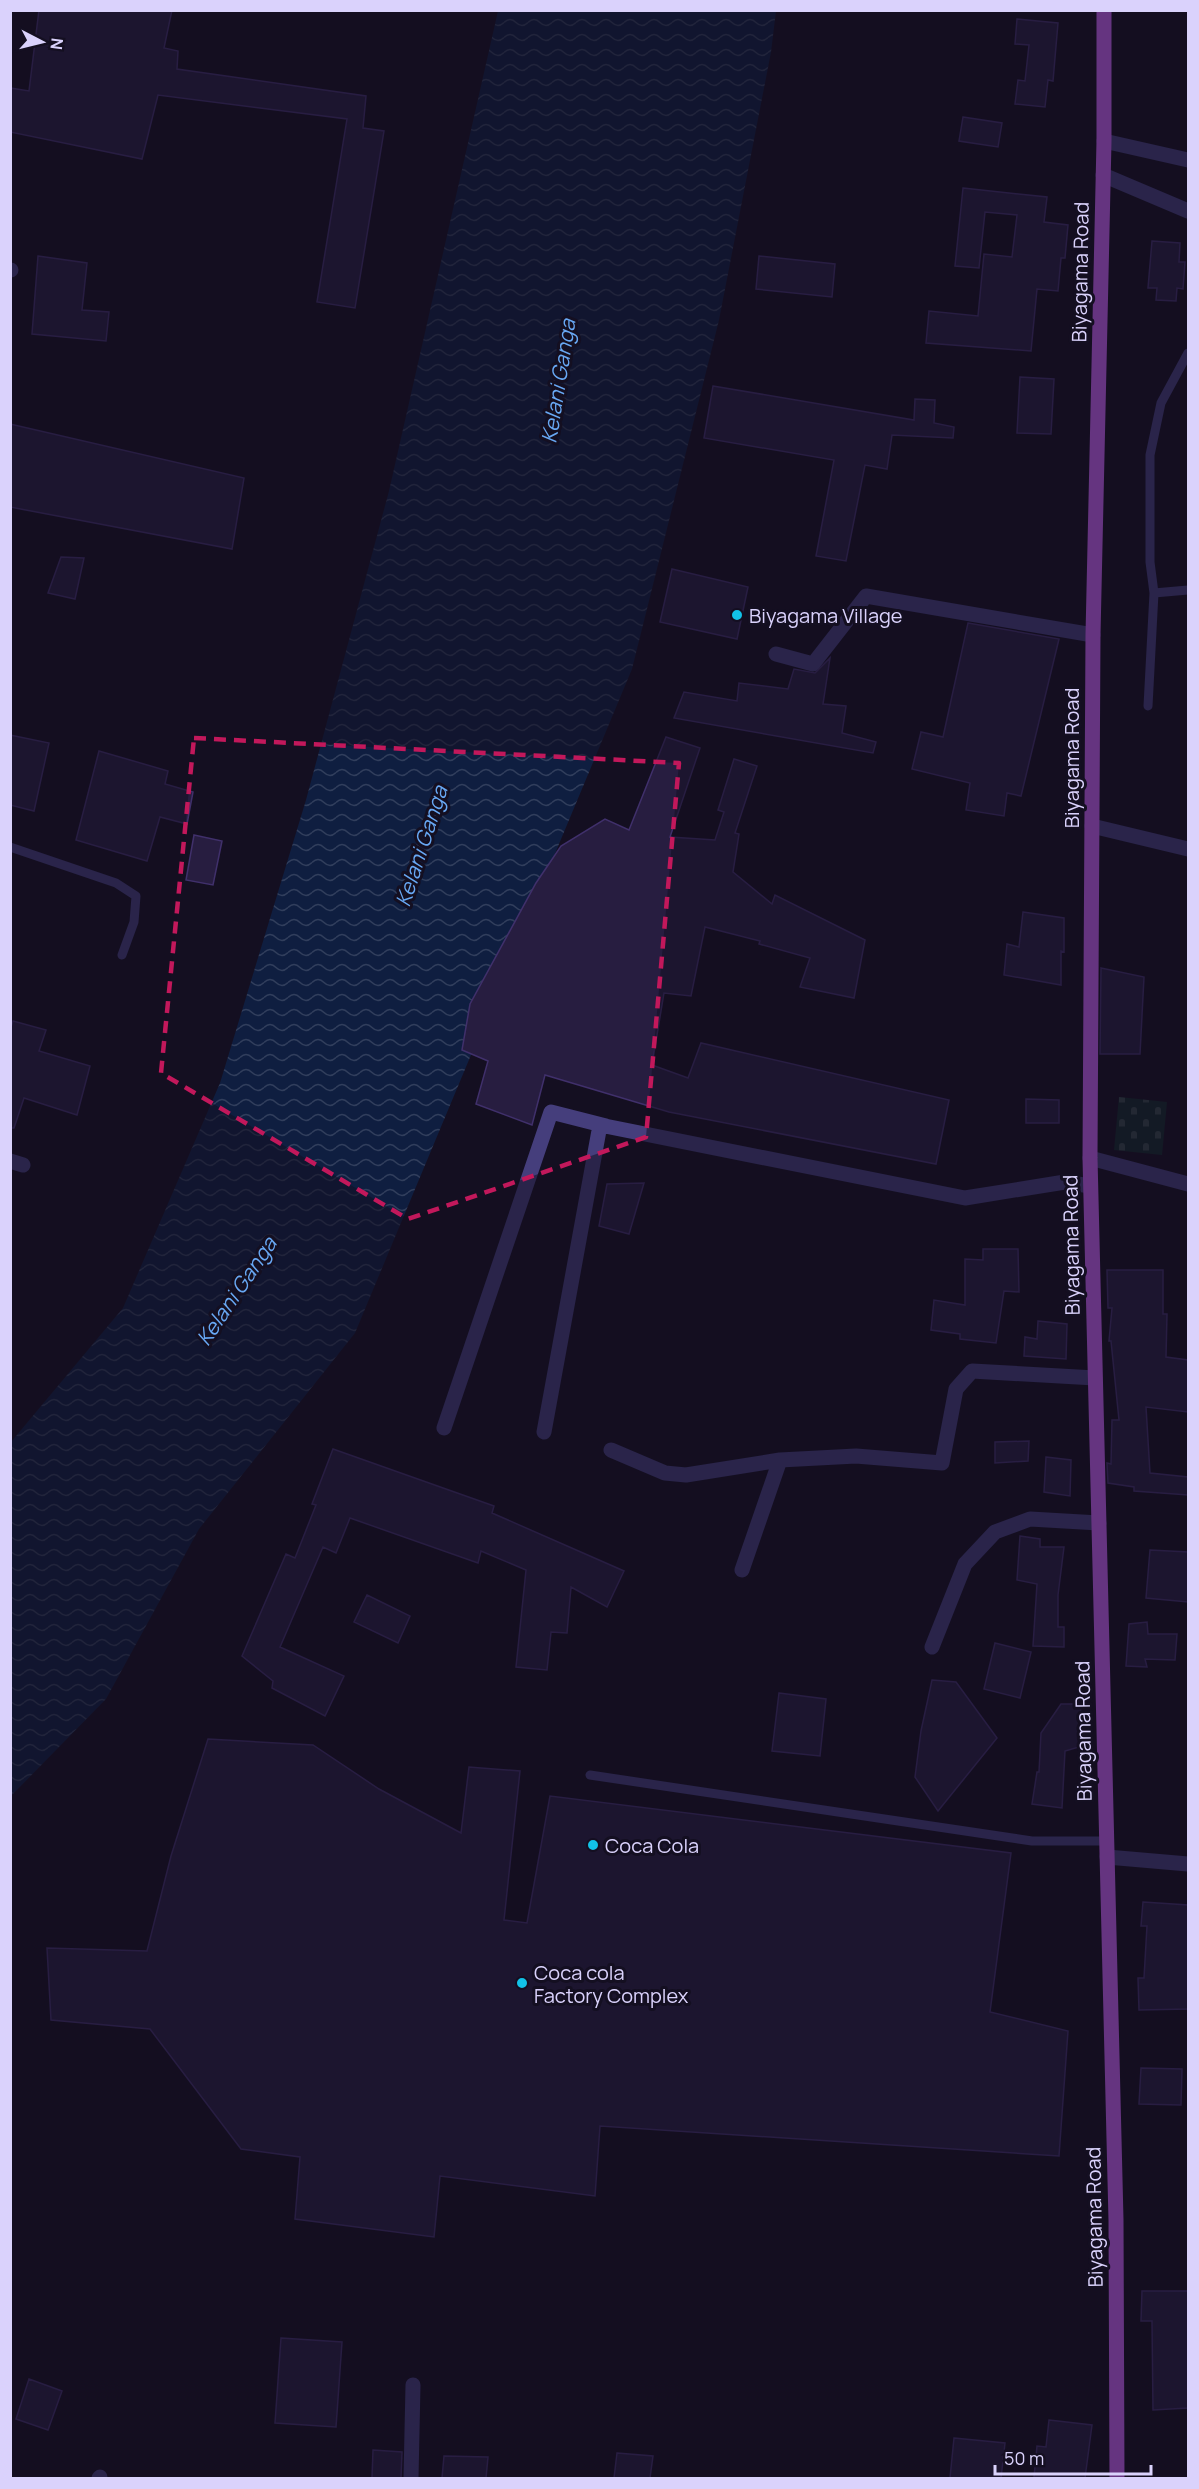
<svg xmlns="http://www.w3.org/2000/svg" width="1199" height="2489" font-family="Manrope,sans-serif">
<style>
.cemetery{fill:url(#cemetery-stones)}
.water{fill:url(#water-waves)}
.building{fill:#271d40;stroke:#40306b;stroke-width:1.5}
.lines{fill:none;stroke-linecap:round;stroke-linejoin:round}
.service{stroke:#453e7c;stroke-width:9}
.minor{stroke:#453e7c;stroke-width:15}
.primary{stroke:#c862f3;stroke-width:15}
.marked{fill:none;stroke:#c2185b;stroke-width:4.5;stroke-dasharray:12 8;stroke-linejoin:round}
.poi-dot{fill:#12c2e8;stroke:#140f21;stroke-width:2}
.labels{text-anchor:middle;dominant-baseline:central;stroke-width:6;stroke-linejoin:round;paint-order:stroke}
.street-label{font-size:20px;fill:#dad2fc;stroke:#140f21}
.poi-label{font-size:20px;fill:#dad2fc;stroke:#140f21;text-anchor:start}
.water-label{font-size:21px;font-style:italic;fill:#68a8f4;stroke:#140f21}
</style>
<defs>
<pattern id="cemetery-stones" width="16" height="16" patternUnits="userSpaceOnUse" patternTransform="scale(1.5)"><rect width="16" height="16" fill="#13292a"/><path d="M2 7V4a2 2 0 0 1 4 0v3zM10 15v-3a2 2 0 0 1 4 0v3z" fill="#35474a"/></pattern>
<pattern id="water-waves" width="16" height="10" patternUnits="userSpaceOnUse" patternTransform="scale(1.5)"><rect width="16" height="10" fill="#0f1e40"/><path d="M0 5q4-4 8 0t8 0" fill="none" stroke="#313e5c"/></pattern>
</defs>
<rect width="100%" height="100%" fill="#140f21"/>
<!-- cemetery -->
<path class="cemetery" d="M1119,1097L1167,1102L1162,1155L1114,1150Z"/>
<!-- water -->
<path class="water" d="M498,11H776L771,52L719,320L632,669L355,1333L199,1529L106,1699L11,1796V1442L123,1308L220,1083L306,800L389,491Z"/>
<!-- building -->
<path class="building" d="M39,10H172L164,48L178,51L177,69L366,96L363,128L384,131L355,308L317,302L347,119L158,95L142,159L10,132V88L29,91Z
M1017,19L1058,23L1053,81L1048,80L1045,107L1015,104L1018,80L1025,81L1029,45L1015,44Z
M963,117L1002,123L998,147L959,141Z
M963,188L1047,197L1044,222L1068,225L1065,258H1061L1058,291L1037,289L1031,351L926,343L929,311L978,316L984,254L1012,257L1017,215L985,212L979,268L955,266Z
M1152,241L1180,243L1179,262H1185L1183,289L1177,288L1176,301L1156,300L1157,288H1148Z
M38,256L87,263L82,310L109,312L106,341L32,334Z
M759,256L835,264L832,297L756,289Z
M1020,377L1054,379L1051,434L1017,433Z
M713,386L914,420L915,399L935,400L934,423L954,427L953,438L892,435L887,469L865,465L846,561L816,556L834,460L704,438Z
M10,424L244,478L232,549L10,507Z
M61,557L84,558L75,599L48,593Z
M672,569L748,587L737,639L660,622Z
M968,623L1059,639L1021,796L1007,793L1004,816L966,810L970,783L912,769L921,732L943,737Z
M830,658L823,704L846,706L842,733L876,742L873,753L674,718L684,692L737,701L739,683L788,689L794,669L815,673Z
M10,735L49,743L34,811L10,805Z
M666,737L700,748L670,837L715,840L724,812L718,810L734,759L757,766L735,833L739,834L733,872L772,904L775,895L865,940L854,998L800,987L810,958L759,944L760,941L705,927L691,996L664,993L652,1065L688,1078L701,1043L949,1100L936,1164L669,1112L545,1075L532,1125L476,1104L488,1061L462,1050L470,1004L536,883L561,846L605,819L629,830Z
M99,751L168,771L165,784L193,792L187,824L160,817L147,861L76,840Z
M194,835L222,841L213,885L186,880Z
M1023,912L1064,918V952L1061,951V985L1004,975L1007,944L1019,947Z
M1101,968L1144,977L1140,1054H1100Z
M13,1021L46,1030L39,1051L90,1066L77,1115L24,1098L14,1128H10V1030Z
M1026,1099L1059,1100V1123H1026Z
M644,1183L629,1234L599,1226L607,1184Z
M983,1249H1018L1019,1292L1004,1291L996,1343L960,1339V1334L931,1330L934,1300L965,1305V1259L983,1260Z
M1107,1270H1163V1314H1167L1166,1357L1188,1360V1412L1146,1407L1150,1473L1188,1477V1495L1134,1491V1487L1108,1483L1107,1463L1111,1464L1112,1420H1119L1111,1341H1109L1112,1308H1108Z
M1038,1321L1067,1324L1066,1359L1024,1356L1025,1337L1037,1339Z
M1029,1441L1028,1461L995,1463V1442Z
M333,1449L494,1506L492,1513L624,1571L607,1607L571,1587L567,1633L551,1632L547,1670L516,1667L526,1570L481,1551L478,1563L350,1518L336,1553L323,1547L280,1647L344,1676L325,1716L272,1688L273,1681L242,1656L286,1554L295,1558L316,1505L312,1504Z
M1046,1457L1071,1460L1070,1496L1044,1492Z
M1020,1536L1040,1539V1547H1064L1058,1595V1627H1064V1647L1033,1646L1037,1584L1017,1580Z
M1150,1550L1188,1552V1602L1146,1598Z
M367,1595L410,1616L398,1643L354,1622Z
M1147,1622L1148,1634H1177L1175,1660L1145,1659L1147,1667L1126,1666L1129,1624Z
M995,1643L1031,1652L1020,1698L984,1689Z
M932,1680L956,1682L997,1738L938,1811L915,1777L921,1731Z
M779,1693L826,1699L820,1756L772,1751Z
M1061,1704H1081L1079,1747L1065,1751L1062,1808L1032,1804L1037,1772H1039L1041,1733Z
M208,1739L313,1745L379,1789L461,1833L469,1767L520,1771L504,1920L527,1923L550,1796L1011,1853L990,2012L1068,2031L1059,2156L600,2126L595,2196L440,2176L434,2237L295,2219L300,2157L241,2149L150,2029L51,2020L47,1948L147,1951L171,1856Z
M1143,1902L1188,1905V2009L1139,2010L1138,1978H1144L1147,1926H1141Z
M1141,2068L1182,2069L1181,2105L1139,2104Z
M1142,2291H1188V2408L1153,2410L1152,2321H1141Z
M281,2338L342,2342L336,2427L275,2423Z
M29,2379L62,2391L48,2430L16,2419Z
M1049,2420L1092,2425L1085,2478L1034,2477L1037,2446L1046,2447Z
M954,2438L1005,2443L1001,2478H950Z
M373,2450L402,2452L401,2478H372Z
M617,2453L653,2456L650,2478H614Z
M444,2456L488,2457L486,2478H442Z"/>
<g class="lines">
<!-- service -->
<path class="service" d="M1188,353L1161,403L1150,455V562L1154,593L1188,590
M1148,706L1154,593
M10,847L116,883L136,896L134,922L122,955
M590,1775L1032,1841H1107"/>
<!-- minor -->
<path class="minor" d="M1104,141L1188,160
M1103,175L1188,211
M10,270H11
M776,654L813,664L866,596L1093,635
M1092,826L1188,849
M1090,1158L1188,1184
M10,1161L23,1165
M444,1428L551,1112L606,1126
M544,1432L600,1125L965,1198L1065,1182L1090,1186
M611,1450L665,1473L686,1475L780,1460L856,1456L942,1463L956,1389L972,1371L1095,1378
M742,1570L780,1460
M932,1647L965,1564L995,1532L1030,1519L1099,1523
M1107,1857L1188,1864
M99,2478L100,2477
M411,2478L413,2385"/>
<!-- primary -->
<path class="primary" d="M1104,10V141L1093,635L1090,1158L1116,2220L1117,2478"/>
</g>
<!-- marked area -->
<path d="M0 0H1199V2489H0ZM194,738L679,763L646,1137L408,1219L161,1073Z" fill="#140f21" fill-opacity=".55" fill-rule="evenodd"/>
<path class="marked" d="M194,738L679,763L646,1137L408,1219L161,1073Z"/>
<!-- markers -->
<g class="poi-dot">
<circle cx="737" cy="615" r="6"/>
<circle cx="593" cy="1845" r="6"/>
<circle cx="522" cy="1983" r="6"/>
</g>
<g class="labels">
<!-- street labels -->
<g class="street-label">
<text transform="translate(1080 272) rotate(-89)">Biyagama Road</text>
<text transform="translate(1071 758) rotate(-90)">Biyagama Road</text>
<text transform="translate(1071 1245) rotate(-91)">Biyagama Road</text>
<text transform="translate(1083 1731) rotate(-91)">Biyagama Road</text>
<text transform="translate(1094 2217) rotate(-91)">Biyagama Road</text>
</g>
<!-- poi labels -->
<g class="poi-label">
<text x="749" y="615">Biyagama Village</text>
<text x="605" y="1845">Coca Cola</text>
<text x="534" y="1972">Coca cola<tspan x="534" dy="23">Factory Complex</tspan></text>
</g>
<!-- water labels -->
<g class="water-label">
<text transform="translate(558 381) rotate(-81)">Kelani Ganga</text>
<text transform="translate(421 846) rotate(-72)">Kelani Ganga</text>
<text transform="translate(236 1291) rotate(-56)">Kelani Ganga</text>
</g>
</g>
<!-- border -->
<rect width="1199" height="2489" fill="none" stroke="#dad2fc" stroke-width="24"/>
<!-- north arrow -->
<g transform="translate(42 42) rotate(97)" stroke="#140f21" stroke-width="4.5" paint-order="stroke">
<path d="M0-4.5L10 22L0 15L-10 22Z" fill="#dad2fc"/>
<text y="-9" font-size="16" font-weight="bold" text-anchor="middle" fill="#dad2fc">N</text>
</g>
<!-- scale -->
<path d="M995 2465v9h156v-9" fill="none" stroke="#dad2fc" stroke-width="3"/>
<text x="1004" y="2465" font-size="18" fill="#dad2fc" stroke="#140f21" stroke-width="4.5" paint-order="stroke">50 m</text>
</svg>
